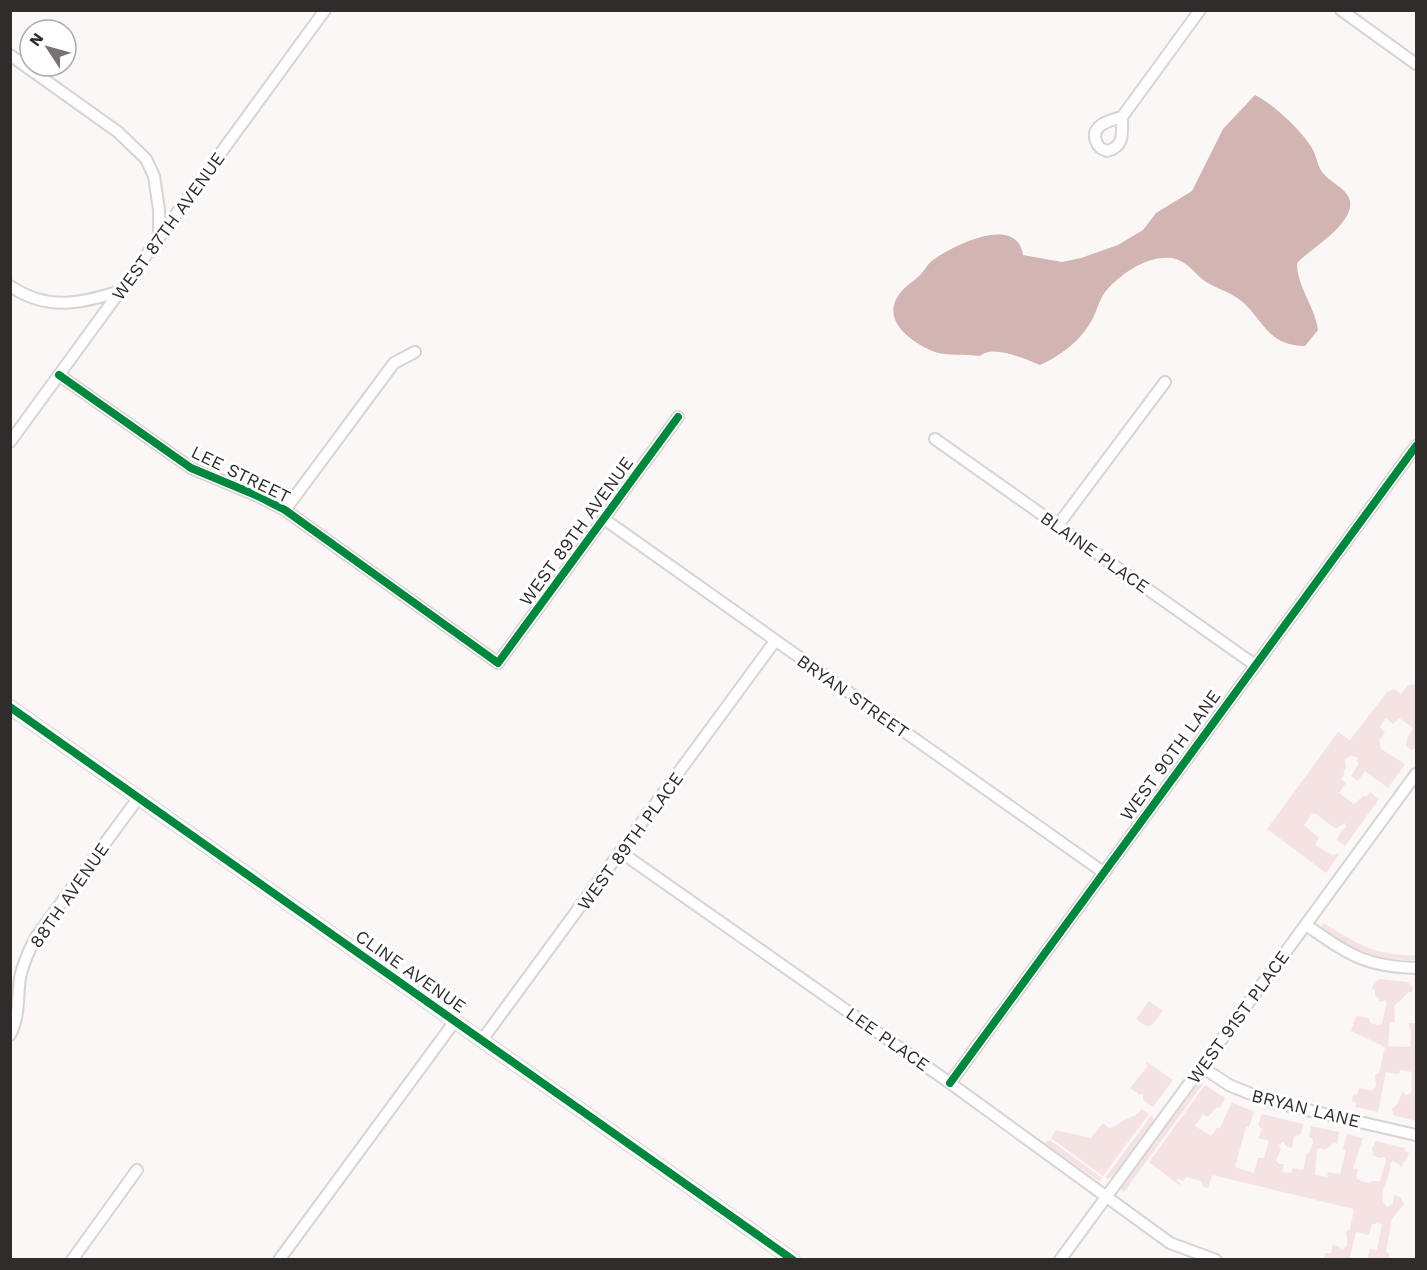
<svg xmlns="http://www.w3.org/2000/svg" width="1427" height="1270" font-family="'Work Sans',sans-serif">
<style>
.green{fill:#f4e3e2}
.water{fill:#d2b4b3}
.lines{fill:none;stroke-linecap:round;stroke-linejoin:round}
.minor-casing{stroke:#d8d4d3;stroke-width:14}
.tertiary-casing{stroke:#d8d4d3;stroke-width:16}
.minor{stroke:#fefefe;stroke-width:10}
.tertiary{stroke:#fefefe;stroke-width:14}
.cycleway-casing{stroke:#fff;stroke-width:11}
.cycleway{stroke:#00873e;stroke-width:8}
.labels{text-anchor:middle;dominant-baseline:central;stroke-width:6;stroke-linejoin:round;paint-order:stroke}
.street-label{font-size:18px;fill:#312c2c;stroke:#fff}
</style>
<rect width="100%" height="100%" fill="#fbf7f7"/>
<!-- green -->
<path class="green" d="M1408,685H1416V748L1411,750L1406,746L1407,738L1413,729L1412,727L1399,718L1393,724L1386,718L1380,727L1385,732L1379,741L1381,749L1405,764L1388,788L1365,771L1358,781L1351,776L1358,765L1357,757L1350,756L1345,759L1346,768L1343,772L1345,773L1341,779L1346,783L1339,793L1354,804L1363,796H1367L1370,792L1379,799L1345,846L1337,840L1341,831L1346,827L1345,823L1336,828L1333,827L1316,814H1312L1304,825L1319,838L1315,845L1332,855L1340,853L1326,873L1267,829L1338,732L1350,740L1387,692L1394,689L1401,694Z
M1324,923C1355,943 1378,957 1416,955V960C1377,961 1356,951 1324,929L1321,925Z
M1380,979L1408,982L1413,988L1412,992H1409L1394,1006L1395,1022H1390L1388,1046L1410,1047L1411,1031L1408,1023H1416V1121L1393,1115L1392,1109L1398,1103L1402,1092L1407,1095L1411,1093L1412,1072L1400,1070L1399,1074L1386,1072L1378,1112L1355,1107L1356,1103L1352,1101L1353,1095L1357,1094L1359,1088L1372,1091L1376,1086L1375,1075L1379,1073L1385,1047L1351,1031L1356,1016L1369,1018L1370,1023L1378,1025L1382,1023L1387,1002L1385,1000L1379,1002V999L1375,996V990L1372,989L1373,985Z
M1149,1001L1163,1011L1152,1025L1146,1026L1136,1019Z
M1146,1061L1173,1080L1153,1107L1143,1100V1094L1140,1095L1130,1088L1147,1067Z
M1200,1081L1203,1084L1124,1192L1121,1189L1123,1185Z
M1205,1085L1225,1098L1220,1108L1217,1107L1208,1117L1203,1114L1195,1126L1211,1136L1217,1128H1220L1232,1102L1254,1112L1249,1127H1246L1235,1167L1254,1173L1258,1158H1264L1269,1141L1258,1138L1262,1129L1258,1125L1262,1114L1303,1124L1301,1134L1294,1137L1292,1148L1287,1147L1283,1142L1279,1145L1281,1149L1276,1161L1279,1164H1284L1282,1172L1291,1173L1293,1168L1303,1170L1307,1153H1309L1313,1142L1312,1138H1309L1311,1126L1339,1132L1337,1144L1333,1143L1325,1150L1320,1148L1317,1149L1315,1175L1327,1177L1328,1172L1340,1174L1346,1150L1343,1149L1347,1134L1363,1138L1353,1168L1358,1169L1356,1178L1361,1181L1370,1183L1372,1181H1380L1386,1161L1384,1157L1379,1158L1373,1155L1372,1148L1376,1141L1405,1148V1151L1409,1153L1407,1160L1403,1162L1402,1167L1393,1161L1390,1164C1392,1178 1374,1195 1387,1207L1393,1204L1394,1195L1400,1197L1404,1204L1392,1219L1386,1252L1389,1253V1260L1367,1259L1370,1249L1377,1250L1382,1225L1377,1222L1376,1224H1372L1369,1235L1356,1232L1350,1257L1353,1259H1324L1325,1253H1331L1333,1244L1343,1249L1347,1246V1237L1346,1236L1347,1230H1350L1354,1209L1212,1175L1208,1188L1204,1187L1201,1181L1186,1177L1183,1181L1179,1179L1177,1181L1181,1184L1179,1185L1149,1162Z
M1142,1109L1149,1114L1103,1176L1051,1138L1056,1130L1091,1138L1103,1123L1109,1128C1119,1126 1119,1122 1126,1119C1134,1116 1137,1115 1142,1109Z
M1151,1116L1155,1119L1112,1177L1108,1179L1105,1178Z
M1050,1140L1102,1178L1099,1181L1043,1143Z"/>
<!-- water -->
<path class="water" d="M1255,95C1272,103 1306,134 1314,152C1317,159 1318,167 1323,173C1333,186 1356,191 1349,211C1342,231 1312,248 1297,263C1297,287 1315,306 1318,330L1305,346C1263,346 1263,313 1234,296C1223,289 1212,287 1202,279C1193,271 1185,260 1172,258C1147,255 1120,274 1105,292C1098,302 1096,315 1089,325C1078,343 1058,357 1040,365C1025,359 993,344 980,356C967,354 946,356 935,352C914,344 881,322 898,296C903,288 911,283 918,277C924,272 927,264 933,260C952,246 1017,213 1023,255L1062,262L1081,258L1118,245L1143,230L1156,213L1192,191L1223,129Z"/>
<g class="lines">
<defs>
<path id="minor" d="M1341,10L1416,64
M10,55L118,132L146,159L154,176L159,210V238
M1122,117C1122,132 1125,147 1107,151C1101,149 1098,147 1096,141C1090,125 1111,120 1122,117L1200,10
M10,286C47,311 80,304 120,291
M59,375L191,468L258,496L285,510L498,663L678,417
M935,439L1255,665
M10,442L325,10
M285,510L394,363L415,352
M604,519L1103,872
M1058,525L1165,382
M622,853L950,1083L1170,1243L1216,1260
M1306,925C1347,953 1364,967 1416,968
M10,1035C20,1016 17,998 20,978C23,963 29,950 36,937L139,797
M482,1040L775,641
M1202,1067L1229,1085L1268,1101L1416,1135
M950,1083L1416,446
M72,1260L137,1170
M279,1260L455,1021
M1060,1260L1416,774"/>
<path id="tertiary" d="M10,707L793,1260"/>
</defs>
<!-- minor casing -->
<use href="#minor" class="minor-casing"/>
<!-- tertiary casing -->
<use href="#tertiary" class="tertiary-casing"/>
<!-- minor -->
<use href="#minor" class="minor"/>
<!-- tertiary -->
<use href="#tertiary" class="tertiary"/>
<defs>
<path id="cycleway" d="M59,375L191,468L258,496L285,510L498,663L678,417
M10,707L793,1260
M950,1083L1416,446"/>
</defs>
<!-- cycleway casing -->
<use href="#cycleway" class="cycleway-casing"/>
<!-- cycleway -->
<use href="#cycleway" class="cycleway"/>
</g>
<g class="labels">
<!-- street labels -->
<g class="street-label">
<text transform="translate(168 226) rotate(-54)">WEST 87TH AVENUE</text>
<text transform="translate(241 474) rotate(26)">LEE STREET</text>
<text transform="translate(576 531) rotate(-54)">WEST 89TH AVENUE</text>
<text transform="translate(1095 552) rotate(35)">BLAINE PLACE</text>
<text transform="translate(853 696) rotate(35)">BRYAN STREET</text>
<text transform="translate(1170 755) rotate(-54)">WEST 90TH LANE</text>
<text transform="translate(630 841) rotate(-54)">WEST 89TH PLACE</text>
<text transform="translate(69 895) rotate(-55)">88TH AVENUE</text>
<text transform="translate(411 971) rotate(35)">CLINE AVENUE</text>
<text transform="translate(1238 1017) rotate(-54)">WEST 91ST PLACE</text>
<text transform="translate(888 1039) rotate(35)">LEE PLACE</text>
<text transform="translate(1306 1108) rotate(14)">BRYAN LANE</text>
</g>
</g>
<!-- border -->
<rect width="1427" height="1270" fill="none" stroke="#312c2c" stroke-width="24"/>
<!-- north arrow -->
<g transform="translate(48 48) rotate(306)"><circle r="28" fill="#ffffff" stroke="#adabab" stroke-width="1.5"/>
<path d="M0-4.5L10 22L0 15L-10 22Z" fill="#787373"/>
<text y="-9" font-size="16" font-weight="bold" text-anchor="middle" fill="#312c2c">N</text>
</g>
</svg>
